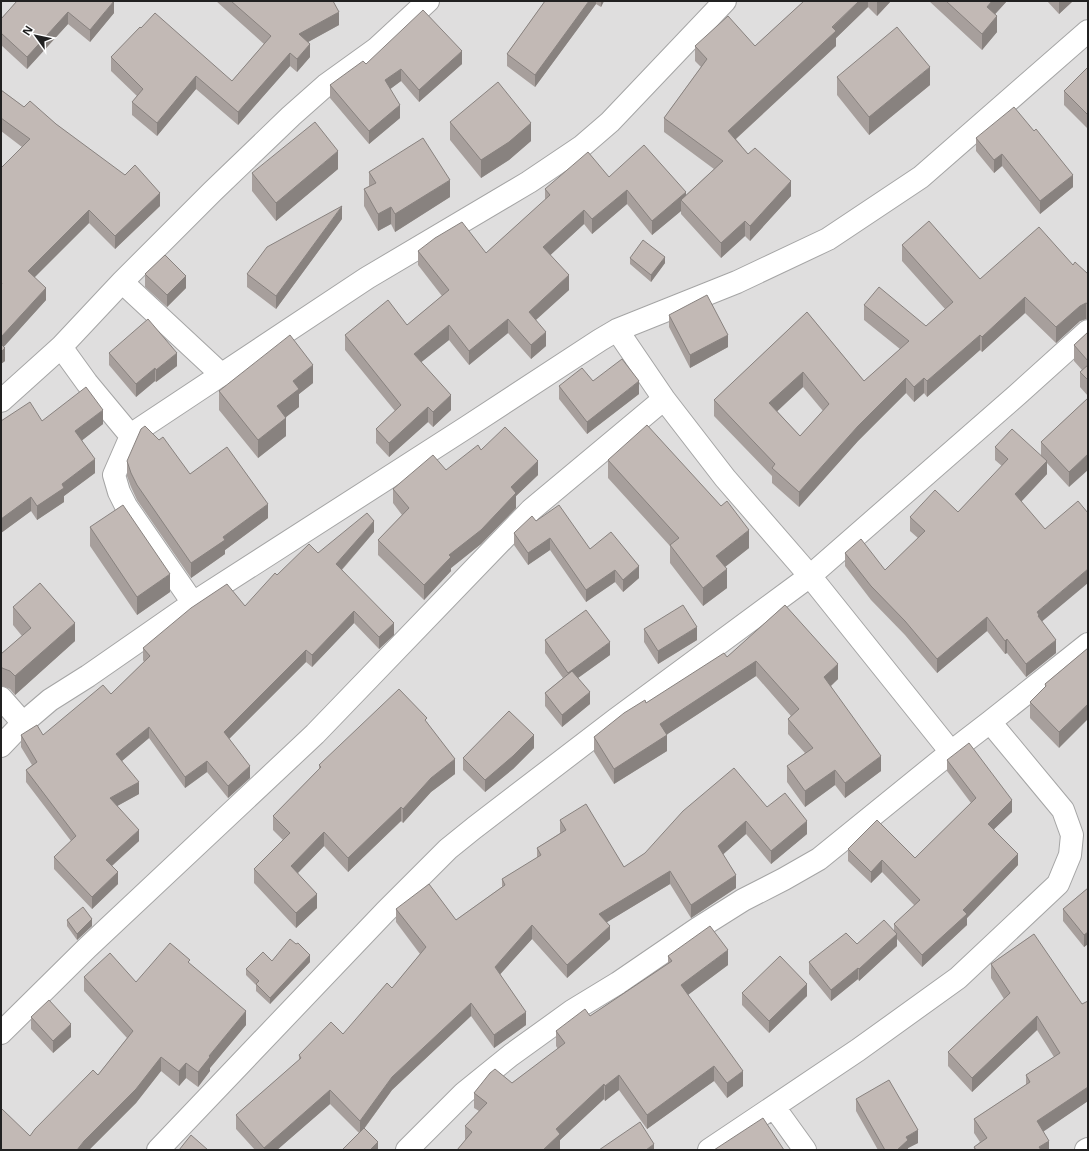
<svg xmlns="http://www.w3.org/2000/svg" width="1089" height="1151" font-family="'Open Sans',sans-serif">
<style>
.residential{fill:#dfdede}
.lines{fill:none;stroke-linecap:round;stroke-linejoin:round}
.street-casing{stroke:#a5a5a5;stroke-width:24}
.street{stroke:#fff;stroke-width:22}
.wall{fill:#a79f9c;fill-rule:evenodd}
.shaded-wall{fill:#88827f}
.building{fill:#c2b9b5;stroke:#88827f;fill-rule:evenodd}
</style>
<rect width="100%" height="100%" fill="#f1ede8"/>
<!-- residential -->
<path class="residential" d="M1,1H1088V1150H1Z"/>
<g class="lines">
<defs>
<path id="street" d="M122,282L222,375
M617,330L664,399L725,478L810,576L951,752
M61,347L87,383L131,436
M1,401L61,347L122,282L213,191L291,116L326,85L376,49L428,1
M193,603L126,506L119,492L114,475L131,436L138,430L367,278L529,182L581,147L610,122L725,1
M1,698L23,723
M1,746L23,723L50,700L88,676L193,603L467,427L600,340L617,330L737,282L828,239L921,177L1088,31
M1,1033L88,947L315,734L531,510L664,399
M774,1107L805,1150
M158,1150L385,912L448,849L474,828L615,720L810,576L1017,395L1088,331
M407,1150L464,1093L511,1055L572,1011L618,983L697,929L743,900L784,879L819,859L951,752L990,722L1088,644
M709,1150L858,1050L958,978L1058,884L1070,855L1072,835L1063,810L990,722
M1086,1150L1088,1149"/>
</defs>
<!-- street casing -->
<use href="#street" class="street-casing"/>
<!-- street -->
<use href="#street" class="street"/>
</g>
<!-- wall -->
<path class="wall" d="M17,1L114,13L90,42L68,24L27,69L1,45V19Z
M216,1H333L339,25L308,42L310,57L297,72L290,66L238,125L196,89L157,136L132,115V102L137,96L111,71V57L141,28L232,81L264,44Z
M545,1H604L601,7L596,4L535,87L507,66V54Z
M804,1H891L877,16L868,7L836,38V46L736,139L748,154L791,196L750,241L745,236L721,258L681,214V211L652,235L627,204L592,234L584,224L550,255L569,290L536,320L546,346L531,359L508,333L469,365L449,340L421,362L451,410L433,427L428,422L389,457L376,443V429L395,411L345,350V335L407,325L442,296L418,265V251L486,253L545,200V189L609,177L686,195L714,169L664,132V118L701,67L695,61V46H755Z
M929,1H1007L995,14L997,32L982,50Z
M1047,1H1073L1059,14Z
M366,64H462L419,102L401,81L390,89L400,118L369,144L330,98V85Z
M1088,67V129L1064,105V91Z
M837,77L930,85L869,135L837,95Z
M1,90L24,107L56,124L160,206L115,249L89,223L34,277L46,300L3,347L5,361L1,364V168L22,147L1,131Z
M450,122L531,141L509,160L481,178L450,140Z
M1034,131L1073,187L1040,214L1002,166L994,173L976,151V138Z
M338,169L276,221L252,191V173Z
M369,172L450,197L395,232L391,224L378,231L364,206V189L369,186Z
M342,219L276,309L247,287V274Z
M902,245L980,279L1073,265L1088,274V319H1086L1080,321L1056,343L1025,313L982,352L980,350L927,397L924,393L914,402L906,393L858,441L799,507L772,483V476L714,416V400L807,312L864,381L900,349L864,320V305L926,326L945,309L902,261ZM803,387L823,411L800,436L777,411Z
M630,258L665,263L651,282L630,264Z
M145,274L186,288L167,307L145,287Z
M669,315L728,347L690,368L669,327Z
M1088,332V396L1080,387V372L1082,370L1074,361V345Z
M109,353L177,366L156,382L155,381L136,397L109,365Z
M593,381L639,394L587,434L559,399V386Z
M313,383L299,394V407L286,417V436L258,458L219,410V391Z
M1088,398L1069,487L1047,463V474L1021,502L1042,622L1056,653L1026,677L1007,653L1005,654L987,631L937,673L905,635L871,600L845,566V553L885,570L918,538L910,531V517L958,512L1002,466L995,460V447L1041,456V442Z
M1,421H42L103,424L82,440L95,473L64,496V502L37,520L31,511L1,533Z
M481,450L538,475L516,496V508L481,544L451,568V571L424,600L378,555V540L402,515L393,503V489L446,470Z
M608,460L749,548L725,567L727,588L703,606L670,563V546L608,478Z
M127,461L190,474L268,518L225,550V554L191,578L137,500L131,487L127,476Z
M536,521L590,549L639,578L623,592L615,582L586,602L550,550L528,565L514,545V533Z
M90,527L170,592L137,615L90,546Z
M374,532L342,570L394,635L379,649L354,623L312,667L306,662L229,739L250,778L228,798L207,772L185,788L149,738L122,761L139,794L117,806L139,841L112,866L118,884L92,909L54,869V857L71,841L26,782V770L32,765L21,747V735H43L111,694L144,662L143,660V648L245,606L277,575L318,553Z
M785,605L838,679L831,686L881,771L845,798L835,785L805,807L787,782V766L805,753L788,734V719L791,716L756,676L666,735L667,751L614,784L594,752V737L646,703L727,657Z
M13,607L75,641L15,695L10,689L2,686L1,685V654L22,636L13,625Z
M644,629L697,640L658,664L644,642Z
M545,640L610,655L578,678L590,704L562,727L545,706V693L563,678L545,653Z
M1088,648L1059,748L1030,718V702L1045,688V684Z
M427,722L455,774L431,792L403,823L401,821L348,872L324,846L298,873L317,908L296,928L254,883V869L283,840L273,830V816L319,769V765Z
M534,748L513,769L485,792L463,770V758Z
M947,760L1012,812L994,829L1018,865L967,918V925L922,967L897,939V946L859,981L858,979L831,1001L809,974V962L894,931V924L915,906L882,872L871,883L848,861V849L915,858L971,803L947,771Z
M767,807L807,834L771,864L746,834L723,854L736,888L691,918L670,884L607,922L610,939L567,978L532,939L500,974L526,1025L494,1048L471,1016L392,1090L364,1129L378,1150L359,1133L330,1104L277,1150H255L236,1129V1115L299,1060V1055L343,1034L392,988L420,954L396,922V909L456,920L502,887V879L537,858V848L560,833V820L624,867Z
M1088,888V944L1084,947L1063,921V909Z
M67,920L92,926L77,940L67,926Z
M1034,934L1088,1101L1043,1131L1049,1150H974V1147L980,1142L974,1133V1119L1026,1085V1075L1054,1057L1037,1030L972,1092L948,1066V1052L1004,999L991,978V964Z
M668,956L728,965L688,995L743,1086L727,1098L714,1081L647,1129L619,1090L605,1101L604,1099L560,1140V1149L559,1150H457L465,1141V1126L479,1111L474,1108V1093L512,1083L558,1049L556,1046V1031L590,1016L668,963Z
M272,961L310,962L270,1004L256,991V985L246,975V969Z
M190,964L246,1025L210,1068V1071L198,1087L186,1078L179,1086L161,1071L136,1103L89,1150H1L30,1136L98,1075L127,1038L84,991V977L136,982Z
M742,993L807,996L769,1033L742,1005Z
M31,1017L71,1037L53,1053L31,1029Z
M856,1099L918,1143L908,1148V1150H878L856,1111Z"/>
<!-- shaded-wall -->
<path class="shaded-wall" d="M114,1V13L90,42V30Z
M589,1H596V4L535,87V75Z
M601,1H604L601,7Z
M859,1H868V7L836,38V46L728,146V131Z
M877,1H891L877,16Z
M992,1H1007L987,23V7Z
M1059,1H1073L1059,14Z
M68,12V24L27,69V57Z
M339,12V25L299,47V34Z
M997,16V32L982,50V34Z
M310,44V57L297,72V59Z
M462,51V64L419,102V90Z
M290,53V66L238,125V112Z
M930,67V85L869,135V117Z
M401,69V81L385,93V80Z
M196,76V89L157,136V123Z
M400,105V118L369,144V131Z
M531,123V141L509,160L481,178V160Z
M338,151V169L276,221V203Z
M1002,154V166L994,173V160Z
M1073,175V187L1040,214V201Z
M450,180V197L395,232V214Z
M791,181V196L750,241V226Z
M627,190V204L592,234V219Z
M686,192V205L681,200V211L652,235V221Z
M160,193V206L115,249V236Z
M342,206V219L276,309V296Z
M391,207V224L378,231V214Z
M89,210V223L28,284V271Z
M584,210V224L543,262V247Z
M745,221V236L721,258V243Z
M665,257V263L651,282V275Z
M569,275V290L529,326V312Z
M186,276V288L167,307V295Z
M46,288V300L1,350V337Z
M1025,297V313L982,352V337Z
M1086,303V319L1080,321L1056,343V327L1080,306Z
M508,319V333L469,365V351Z
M449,325V340L414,368V354Z
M546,332V346L531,359V345Z
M728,335V347L690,368V355Z
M980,335V350L927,397V381Z
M5,348V361L1,364V352Z
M177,353V366L156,382V370Z
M313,365V383L299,394V407L277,424V406L293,381Z
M155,368V381L136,397V384Z
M803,372V387L769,419V403Z
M906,378V393L858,441L799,507V492L858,426Z
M924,378V393L914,402V387Z
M639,381V394L587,434V422Z
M451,395V410L433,427V412Z
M428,407V422L389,457V443Z
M103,410V424L75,446V431Z
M286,418V436L258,458V440Z
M1088,454V470L1069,487V472Z
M95,459V473L64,496V502L37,520V506L62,484Z
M538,461V475L516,496V508L481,544L451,568V571L424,600V585L449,555L511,487Z
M1047,461V474L1015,508V494Z
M31,497V511L1,533V519Z
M268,504V518L225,550V554L191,578V563L223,537Z
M374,521V532L336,576V564Z
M749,530V548L716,574V556Z
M550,538V550L528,565V553Z
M639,566V578L623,592V580Z
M727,569V588L703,606V588Z
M1088,569V583L1039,624L1037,612Z
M615,570V582L586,602V590Z
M170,574V592L137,615V597Z
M354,611V623L312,667V655Z
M987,617V631L937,673V659Z
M75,623V641L15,695V676Z
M394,623V635L379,649V637Z
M697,627V640L658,664V651Z
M1007,639V653L1005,654V641Z
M1056,640V653L1026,677V664Z
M610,642V655L568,685V673Z
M306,650V662L224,744V732Z
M756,661V676L660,739V724Z
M838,664V679L824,692V677Z
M590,692V704L562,727V715Z
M1088,704V719L1059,748V732Z
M149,727V738L116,766V754Z
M534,735V748L513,769L485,792V780Z
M667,735V751L614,784V769Z
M881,756V771L845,798V783Z
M455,759V774L431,792L403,823V809L431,778Z
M207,761V772L185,788V777Z
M250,766V778L228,798V786Z
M835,770V785L805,807V791Z
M139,782V794L110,810V798Z
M1012,800V812L988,835V824Z
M401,807V821L348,872V858Z
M746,821V834L718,859V846Z
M807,821V834L771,864V851Z
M139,830V841L106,871V860Z
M324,832V846L291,880V866Z
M1018,854V865L967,918V925L922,967V955L963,910Z
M882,860V872L871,883V872Z
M670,871V884L599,927V914Z
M118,872V884L92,909V897Z
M736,875V888L691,918V905Z
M317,894V908L296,928V913Z
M92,919V926L77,940V934Z
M532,925V939L495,980V967Z
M610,926V939L567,978V965Z
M1088,932V944L1084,947V935Z
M897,934V946L859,981V969Z
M728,950V965L681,1000V985Z
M310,955V962L270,1004V998Z
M858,968V979L831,1001V990Z
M807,984V996L769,1033V1021Z
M471,1003V1016L392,1090L360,1134V1121L392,1077Z
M246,1011V1025L210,1068V1071L198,1087V1072L209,1056Z
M526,1012V1025L494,1048V1035Z
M1037,1016V1030L972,1092V1078Z
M71,1024V1037L53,1053V1041Z
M161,1057V1071L136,1103L89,1150H77L84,1141Z
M186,1063V1078L179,1086V1071Z
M714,1066V1081L647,1129V1115Z
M743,1071V1086L727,1098V1083Z
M619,1075V1090L605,1101V1086Z
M604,1084V1099L560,1140V1149L559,1150H543L556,1129Z
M1088,1087V1101L1037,1136V1121Z
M330,1090V1104L277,1150H264V1148Z
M918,1130V1143L908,1148V1150H897L906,1137Z
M1049,1141V1150H1039V1147Z
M378,1142V1150H370Z
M654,1144V1150H646Z"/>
<!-- building -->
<path class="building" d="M17,1H114L90,30L68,12L27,57L1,33V19Z
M231,1H333L339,12L299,34L310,44L297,59L290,53L238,112L196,76L157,123L132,102L143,89L111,57L140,27L141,28L155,13L232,81L271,36Z
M545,1H589L535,75L507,54Z
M804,1H859L832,27L836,31L728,131L748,154L755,148L791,181L750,226L745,221L721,243L681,200L723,161L664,118L707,59L695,46L728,16L755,46Z
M946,1H992L987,7L997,16L982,34Z
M423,10L462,51L419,90L401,69L385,80L400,105L369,131L330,85L363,61L366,64Z
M897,27L930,67L869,117L837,77Z
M1088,67V115L1064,91Z
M498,82L531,123L509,142L481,160L450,122Z
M1,90L24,107L30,101L56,124L125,175L135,165L160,193L115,236L89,210L28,271L46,288L1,337V285L2,283L1,282V168L30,139L1,118Z
M1014,107L1034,131L1036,129L1073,175L1040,201L1002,154L994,160L976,138Z
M315,122L338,151L276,203L252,173Z
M423,138L450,180L395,214L391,207L378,214L364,189L376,183L369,172Z
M644,145L686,192L652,221L627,190L592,219L584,210L543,247L569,275L529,312L546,332L531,345L508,319L469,351L449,325L414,354L451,395L433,412L428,407L389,443L376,429L401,405L345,335L388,300L407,325L449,290L418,251L435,238L462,222L486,253L550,195L545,189L588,152L609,177Z
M342,206L276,296L247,274L267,247Z
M929,221L980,279L1039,227L1073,265L1075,262L1088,274V304L1086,303L1080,306L1056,327L1025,297L982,337L980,335L927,381L924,378L914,387L906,378L858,426L799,492L772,468L775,464L714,400L807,312L864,381L909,341L864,305L879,287L926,326L953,302L902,245ZM803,372L829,404L800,436L769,403Z
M643,240L665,257L651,275L630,258Z
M165,255L186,276L167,295L145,274Z
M707,295L728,335L690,355L669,315Z
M148,319L177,353L156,370L155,368L136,384L109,353Z
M1088,332V361L1074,345Z
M290,335L313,365L293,381L299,389L277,406L286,418L258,440L219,391Z
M1,344L5,348L1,352Z
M622,359L639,381L587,422L559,386L582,368L593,381Z
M1088,365V380L1080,372Z
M86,387L103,410L75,431L95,459L62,484L64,488L37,506L31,497L1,519V421L30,402L42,421Z
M1088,398V454L1069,472L1041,442Z
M647,425L721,506L727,501L749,530L716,556L727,569L703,588L670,545L679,538L608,460Z
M145,426L159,440L163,437L190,474L227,447L268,504L223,537L225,540L191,563L137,485L131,473L127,461L141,429Z
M505,427L538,461L511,487L516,493L481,530L449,555L451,557L424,585L378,540L409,508L393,489L433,455L446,470L478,445L481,450Z
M1012,429L1047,461L1015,494L1045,529L1078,501L1088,513V569L1037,612L1039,615L1038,616L1056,640L1026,664L1007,639L1005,641L987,617L937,659L905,621L871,586L845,553L861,539L885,570L925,531L910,517L935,490L958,512L1008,459L995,447Z
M123,505L170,574L137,597L90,527Z
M559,505L590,549L611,532L639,566L623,580L615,570L586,590L550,538L528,553L514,533L532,516L536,521Z
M367,513L374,521L336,564L394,623L379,637L354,611L312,655L306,650L224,732L250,766L228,786L207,761L185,777L149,727L116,754L139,782L110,798L139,830L106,860L118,872L92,897L54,857L76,836L26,770L37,762L21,735L37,725L43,735L103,685L111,694L150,656L143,648L191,608L227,584L245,606L275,573L277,575L309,544L318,553Z
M40,583L75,623L15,676L10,671L2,668L1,666V654L31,628L13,607Z
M683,605L697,627L658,651L644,629Z
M785,605L838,664L824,677L881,756L845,783L835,770L805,791L787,766L813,748L788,719L799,709L756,661L660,724L667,735L614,769L594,737L624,713L645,700L646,703L724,653L727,657Z
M586,610L610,642L568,673L545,640Z
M1088,648V704L1059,732L1030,702L1046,686L1045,684Z
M572,671L590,692L562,715L545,693Z
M399,689L427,718L425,720L455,759L431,778L403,809L401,807L348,858L324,832L291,866L317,894L296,913L254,869L290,833L273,816L321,767L319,765Z
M509,711L534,735L513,756L485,780L463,758Z
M969,743L1012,800L988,824L1018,854L963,910L967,914L922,955L894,924L920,900L882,860L871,872L848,849L877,820L915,858L976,798L947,760Z
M734,768L767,807L785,793L807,821L771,851L746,821L718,846L736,875L691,905L670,871L599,914L610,926L567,965L532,925L495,967L526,1012L494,1035L471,1003L392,1077L360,1121L330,1090L264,1148L236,1115L301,1058L299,1055L331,1022L343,1034L387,983L392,988L426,947L396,909L429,884L456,920L505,885L502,879L541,855L537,848L566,830L560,820L586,804L624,867L645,853L683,811Z
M1088,888V932L1084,935L1063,909Z
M83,907L92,919L77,934L67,920Z
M884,920L897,934L859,969L858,968L831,990L809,962L846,933L857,944Z
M710,926L728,950L681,985L743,1071L727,1083L714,1066L647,1115L619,1075L605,1086L604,1084L556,1129L560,1134L543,1150H457L472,1132L465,1126L487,1103L474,1093L490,1073L495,1069L512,1083L565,1043L556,1031L585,1009L590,1016L672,961L668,956Z
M1034,934L1082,1004L1088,1001V1087L1037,1121L1049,1141L1039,1147L1041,1150H976L974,1147L987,1138L974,1119L1030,1082L1026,1075L1060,1053L1037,1016L972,1078L948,1052L1010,993L991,964Z
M290,939L296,944L298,943L310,955L270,998L256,984L259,981L246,969L263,952L272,961Z
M170,943L190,960L188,962L246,1011L209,1056L210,1057L198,1072L186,1063L179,1071L161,1057L136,1089L84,1141L77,1150H1V1110L2,1109L30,1136L35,1129L93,1070L98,1075L133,1031L84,977L110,953L136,982Z
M780,956L807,984L769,1021L742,993Z
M49,1000L71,1024L53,1041L31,1017Z
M889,1080L918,1130L906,1137L908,1140L897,1150H885L856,1099Z
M763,1118L784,1150H714Z
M640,1122L654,1144L646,1150H599Z
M364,1128L378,1142L370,1150H342Z
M191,1135L208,1150H179Z"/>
<!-- border -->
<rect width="1089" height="1151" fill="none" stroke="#212121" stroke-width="4"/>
<!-- north arrow -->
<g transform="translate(36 36) rotate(303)" stroke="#ffffff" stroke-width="3" paint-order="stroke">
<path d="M0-3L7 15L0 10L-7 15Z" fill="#212121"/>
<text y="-6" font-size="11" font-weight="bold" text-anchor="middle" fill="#212121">N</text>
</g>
</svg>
